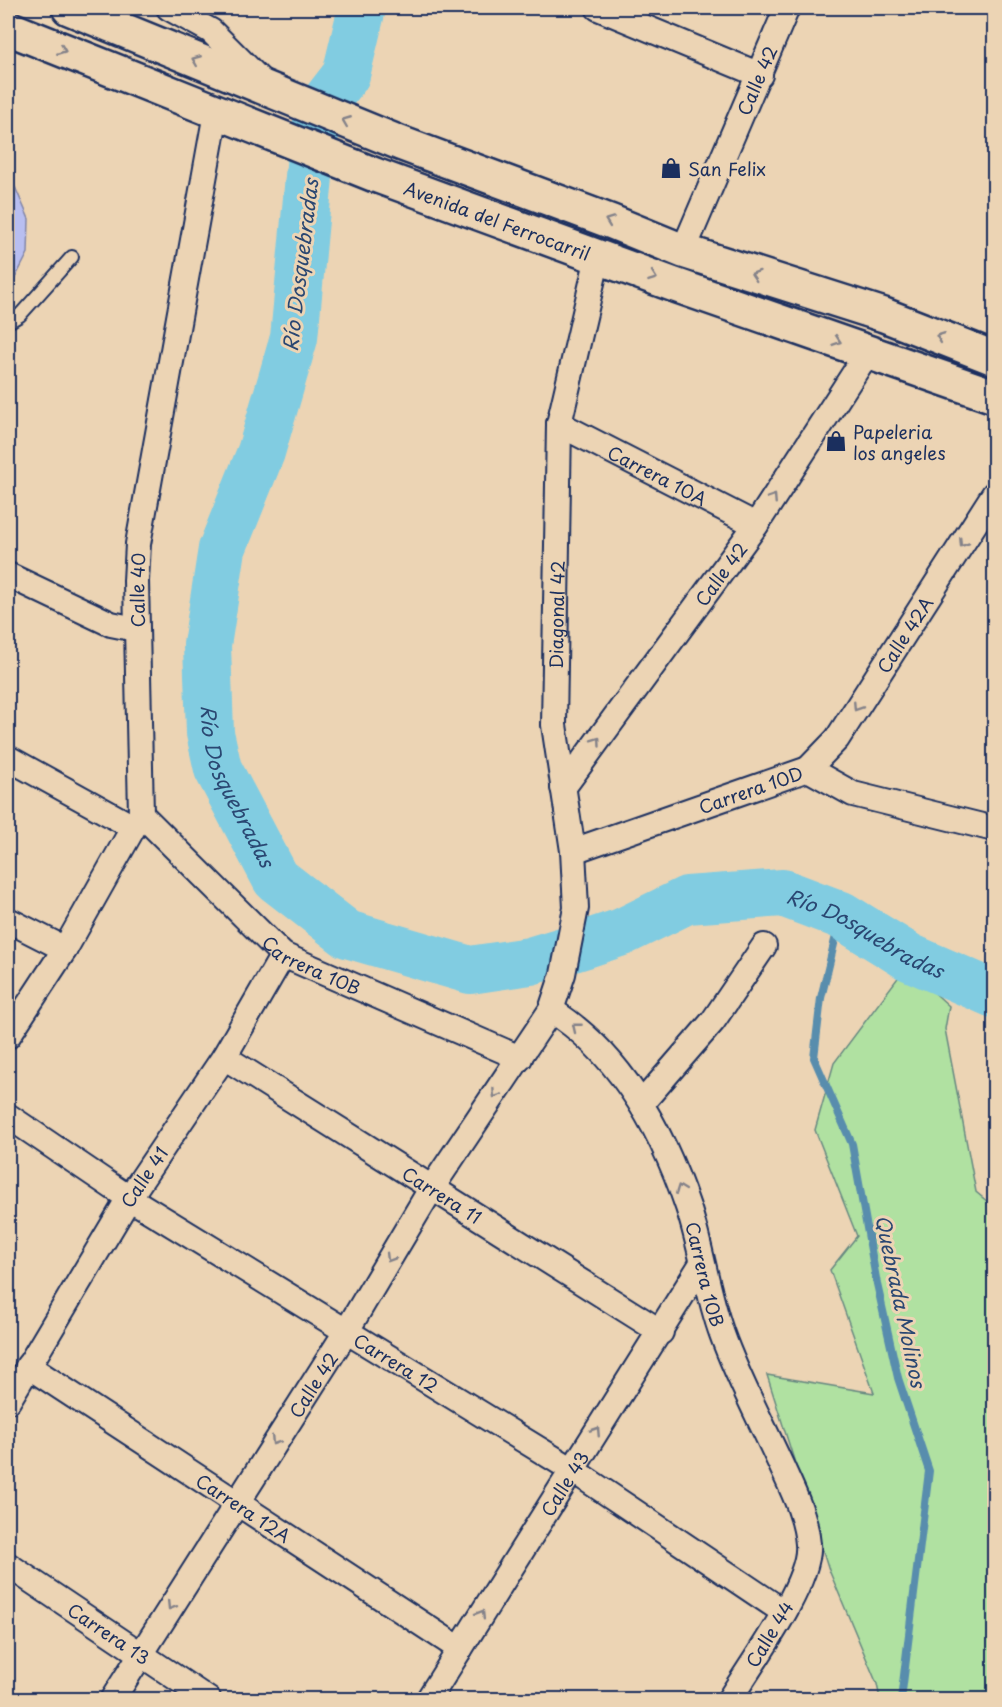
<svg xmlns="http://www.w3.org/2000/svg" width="1002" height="1707" font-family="'Playpen Sans',sans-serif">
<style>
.green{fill:#b0e1a1;stroke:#668880;stroke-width:1.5}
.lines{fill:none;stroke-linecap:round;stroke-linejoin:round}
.stream{stroke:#588dad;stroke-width:8}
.river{stroke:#81cce1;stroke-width:48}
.building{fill:#b8bef0;stroke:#8185a8;stroke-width:1.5}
.service-casing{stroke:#1b2f5e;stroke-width:16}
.minor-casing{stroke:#1b2f5e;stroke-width:28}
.secondary-casing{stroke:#1b2f5e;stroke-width:38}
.service{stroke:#ecd4b4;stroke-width:12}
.minor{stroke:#ecd4b4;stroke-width:24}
.secondary{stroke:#ecd4b4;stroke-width:33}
.oneway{stroke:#848289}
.labels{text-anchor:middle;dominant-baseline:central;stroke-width:6;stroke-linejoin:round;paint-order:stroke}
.street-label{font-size:18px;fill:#1b2f5e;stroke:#ecd4b4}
.poi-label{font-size:18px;fill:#1b2f5e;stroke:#ecd4b4;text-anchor:start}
.water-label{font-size:20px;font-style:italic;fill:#2a4772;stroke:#ecd4b4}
</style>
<rect width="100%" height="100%" fill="#ecd4b4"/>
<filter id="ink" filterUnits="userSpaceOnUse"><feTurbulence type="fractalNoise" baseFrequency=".0167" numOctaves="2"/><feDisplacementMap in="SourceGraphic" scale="12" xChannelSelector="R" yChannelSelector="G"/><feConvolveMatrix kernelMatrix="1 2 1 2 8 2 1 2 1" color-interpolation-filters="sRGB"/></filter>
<g filter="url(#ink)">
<!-- green -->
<path class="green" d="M906,967L949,1006L945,1029L976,1192L994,1207V1318L989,1349L994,1358V1699H880L877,1684L829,1570L767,1375L874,1393L830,1270L857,1236L815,1130L834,1063Z"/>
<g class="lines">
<!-- stream -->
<path class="stream" d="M841,915L821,998L814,1058L852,1144L877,1284L898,1378L929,1471L901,1700"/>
<!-- river -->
<path class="river" id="s1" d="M362,8L346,75L319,110L310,166L294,338L261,452L222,549L207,645L210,733L218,769L276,879L347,934L470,970L530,961L586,944L622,932L687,900L783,893L841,915L909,957L994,994"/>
</g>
<!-- building -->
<path class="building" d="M8,181L15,187L29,219L28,253L12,284L8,287Z"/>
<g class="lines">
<defs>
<path id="service" d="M8,322L20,315L72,257"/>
<g id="minor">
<path d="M169,8L211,31L262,82"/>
<path d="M598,8L760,75"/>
<path id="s2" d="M683,251L787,8"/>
<path id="s3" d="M559,424L756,525"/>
<path d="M8,575L111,624L136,629"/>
<path d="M8,758L133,827"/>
<path id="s4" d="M808,769L837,739L994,494"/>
<path id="s5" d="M563,788L756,525L868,352"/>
<path id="s6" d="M141,814L283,955L520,1058"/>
<path id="s7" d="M573,851L808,769L853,794L994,829"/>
<path d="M8,920L65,949"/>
<path id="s8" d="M551,1010C621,1054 662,1130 688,1207C702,1249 707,1293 722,1334C738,1379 762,1423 782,1467C793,1491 806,1517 808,1544C812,1582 750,1666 729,1700"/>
<path id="s9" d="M8,1036L65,949L141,814L136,581L138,544L216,113"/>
<path id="s10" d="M224,1057L661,1332"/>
<path d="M642,1103L713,1021L764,946"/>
<path id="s11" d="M8,1116L129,1198L571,1469L784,1612"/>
<path id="s12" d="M28,1366L460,1649"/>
<path id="s13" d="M8,1401L129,1198L224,1057L283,955"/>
<path id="s14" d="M8,1565L209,1700"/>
<path id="s15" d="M112,1700L346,1332L431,1189L551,1010L563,974L576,908L573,851L554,725L559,424L598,257"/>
<path id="s16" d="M428,1700L701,1265"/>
</g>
<g id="secondary">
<path d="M69,8L400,143L612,222L683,251L884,315L994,358"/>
<path id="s17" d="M8,28L375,175L672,284L994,396"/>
</g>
</defs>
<!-- service casing -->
<use href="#service" class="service-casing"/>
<!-- minor casing -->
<use href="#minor" class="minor-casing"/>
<!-- secondary casing -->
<use href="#secondary" class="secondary-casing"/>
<!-- service -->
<use href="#service" class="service"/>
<!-- minor -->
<use href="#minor" class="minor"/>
<!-- secondary -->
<use href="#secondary" class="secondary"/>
</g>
<!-- one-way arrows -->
<defs><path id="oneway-chevron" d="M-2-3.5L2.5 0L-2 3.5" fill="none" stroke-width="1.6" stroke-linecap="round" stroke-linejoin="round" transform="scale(1.5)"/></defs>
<g class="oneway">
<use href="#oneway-chevron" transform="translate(62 50) rotate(22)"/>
<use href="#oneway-chevron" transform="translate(196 60) rotate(-158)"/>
<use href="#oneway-chevron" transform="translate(346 121) rotate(-158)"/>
<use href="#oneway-chevron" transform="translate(609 221) rotate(-159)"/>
<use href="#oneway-chevron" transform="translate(755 275) rotate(-162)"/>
<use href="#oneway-chevron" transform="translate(653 277) rotate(20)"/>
<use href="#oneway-chevron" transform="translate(940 337) rotate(-159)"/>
<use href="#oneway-chevron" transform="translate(837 341) rotate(19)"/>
<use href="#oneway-chevron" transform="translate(773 498) rotate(-57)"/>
<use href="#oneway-chevron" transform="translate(963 543) rotate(123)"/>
<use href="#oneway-chevron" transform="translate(857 707) rotate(123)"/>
<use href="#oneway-chevron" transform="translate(597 741) rotate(-54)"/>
<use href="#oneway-chevron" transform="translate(576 1027) rotate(-141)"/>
<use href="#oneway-chevron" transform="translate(496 1094) rotate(124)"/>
<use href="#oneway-chevron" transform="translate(680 1189) rotate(-111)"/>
<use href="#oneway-chevron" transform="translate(390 1258) rotate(121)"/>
<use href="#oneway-chevron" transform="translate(596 1431) rotate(-57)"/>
<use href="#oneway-chevron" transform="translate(275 1441) rotate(123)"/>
<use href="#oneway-chevron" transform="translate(171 1606) rotate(122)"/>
<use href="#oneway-chevron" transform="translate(481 1614) rotate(-58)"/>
</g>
</g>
<!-- icons -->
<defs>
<symbol id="shop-bare" viewBox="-9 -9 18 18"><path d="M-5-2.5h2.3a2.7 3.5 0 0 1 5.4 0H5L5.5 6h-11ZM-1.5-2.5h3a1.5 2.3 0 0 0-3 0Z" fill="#1b2f5e" stroke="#ecd4b4" stroke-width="2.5" paint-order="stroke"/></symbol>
</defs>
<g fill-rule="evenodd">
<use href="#shop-bare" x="656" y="153" width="30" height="30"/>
<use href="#shop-bare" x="821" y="426" width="30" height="30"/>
</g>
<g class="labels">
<!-- street labels -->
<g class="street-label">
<text stroke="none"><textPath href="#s2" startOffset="186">Calle 42</textPath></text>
<text stroke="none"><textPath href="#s17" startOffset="526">Avenida del Ferrocarril</textPath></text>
<text stroke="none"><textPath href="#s3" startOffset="111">Carrera 10A</textPath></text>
<text stroke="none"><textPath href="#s5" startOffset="266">Calle 42</textPath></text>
<text stroke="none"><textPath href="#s9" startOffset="483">Calle 40</textPath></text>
<text stroke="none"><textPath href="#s15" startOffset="1218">Diagonal 42</textPath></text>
<text stroke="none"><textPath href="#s4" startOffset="166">Calle 42A</textPath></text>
<text stroke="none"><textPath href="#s7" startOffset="188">Carrera 10D</textPath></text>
<text stroke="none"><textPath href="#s6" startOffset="230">Carrera 10B</textPath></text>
<text stroke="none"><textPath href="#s13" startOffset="262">Calle 41</textPath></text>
<text stroke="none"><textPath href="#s10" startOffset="258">Carrera 11</textPath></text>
<text stroke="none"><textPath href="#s8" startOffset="314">Carrera 10B</textPath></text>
<text stroke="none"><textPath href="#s11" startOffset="460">Carrera 12</textPath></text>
<text stroke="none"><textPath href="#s15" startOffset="374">Calle 42</textPath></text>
<text stroke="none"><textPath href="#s16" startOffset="256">Calle 43</textPath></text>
<text stroke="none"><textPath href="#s12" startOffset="258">Carrera 12A</textPath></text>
<text stroke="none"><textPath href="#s14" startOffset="122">Carrera 13</textPath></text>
<text transform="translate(769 1634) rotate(-59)">Calle 44</text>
</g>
<!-- poi labels -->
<g class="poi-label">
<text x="688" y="168">San Felix</text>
<text x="853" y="431">Papeleria<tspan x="853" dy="21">los angeles</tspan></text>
</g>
<!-- water labels -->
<g class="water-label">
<text transform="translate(300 265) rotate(-83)">Río Dosquebradas</text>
<text stroke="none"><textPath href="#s1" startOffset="810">Río Dosquebradas</textPath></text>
<text stroke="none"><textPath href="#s1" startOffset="1548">Río Dosquebradas</textPath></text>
<text transform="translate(901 1301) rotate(78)">Quebrada Molinos</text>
</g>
</g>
<!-- margin -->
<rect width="1002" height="1707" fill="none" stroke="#ecd4b4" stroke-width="30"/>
<rect x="15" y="15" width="972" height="1677" fill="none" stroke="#1b2f5e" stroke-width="2" filter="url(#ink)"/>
</svg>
